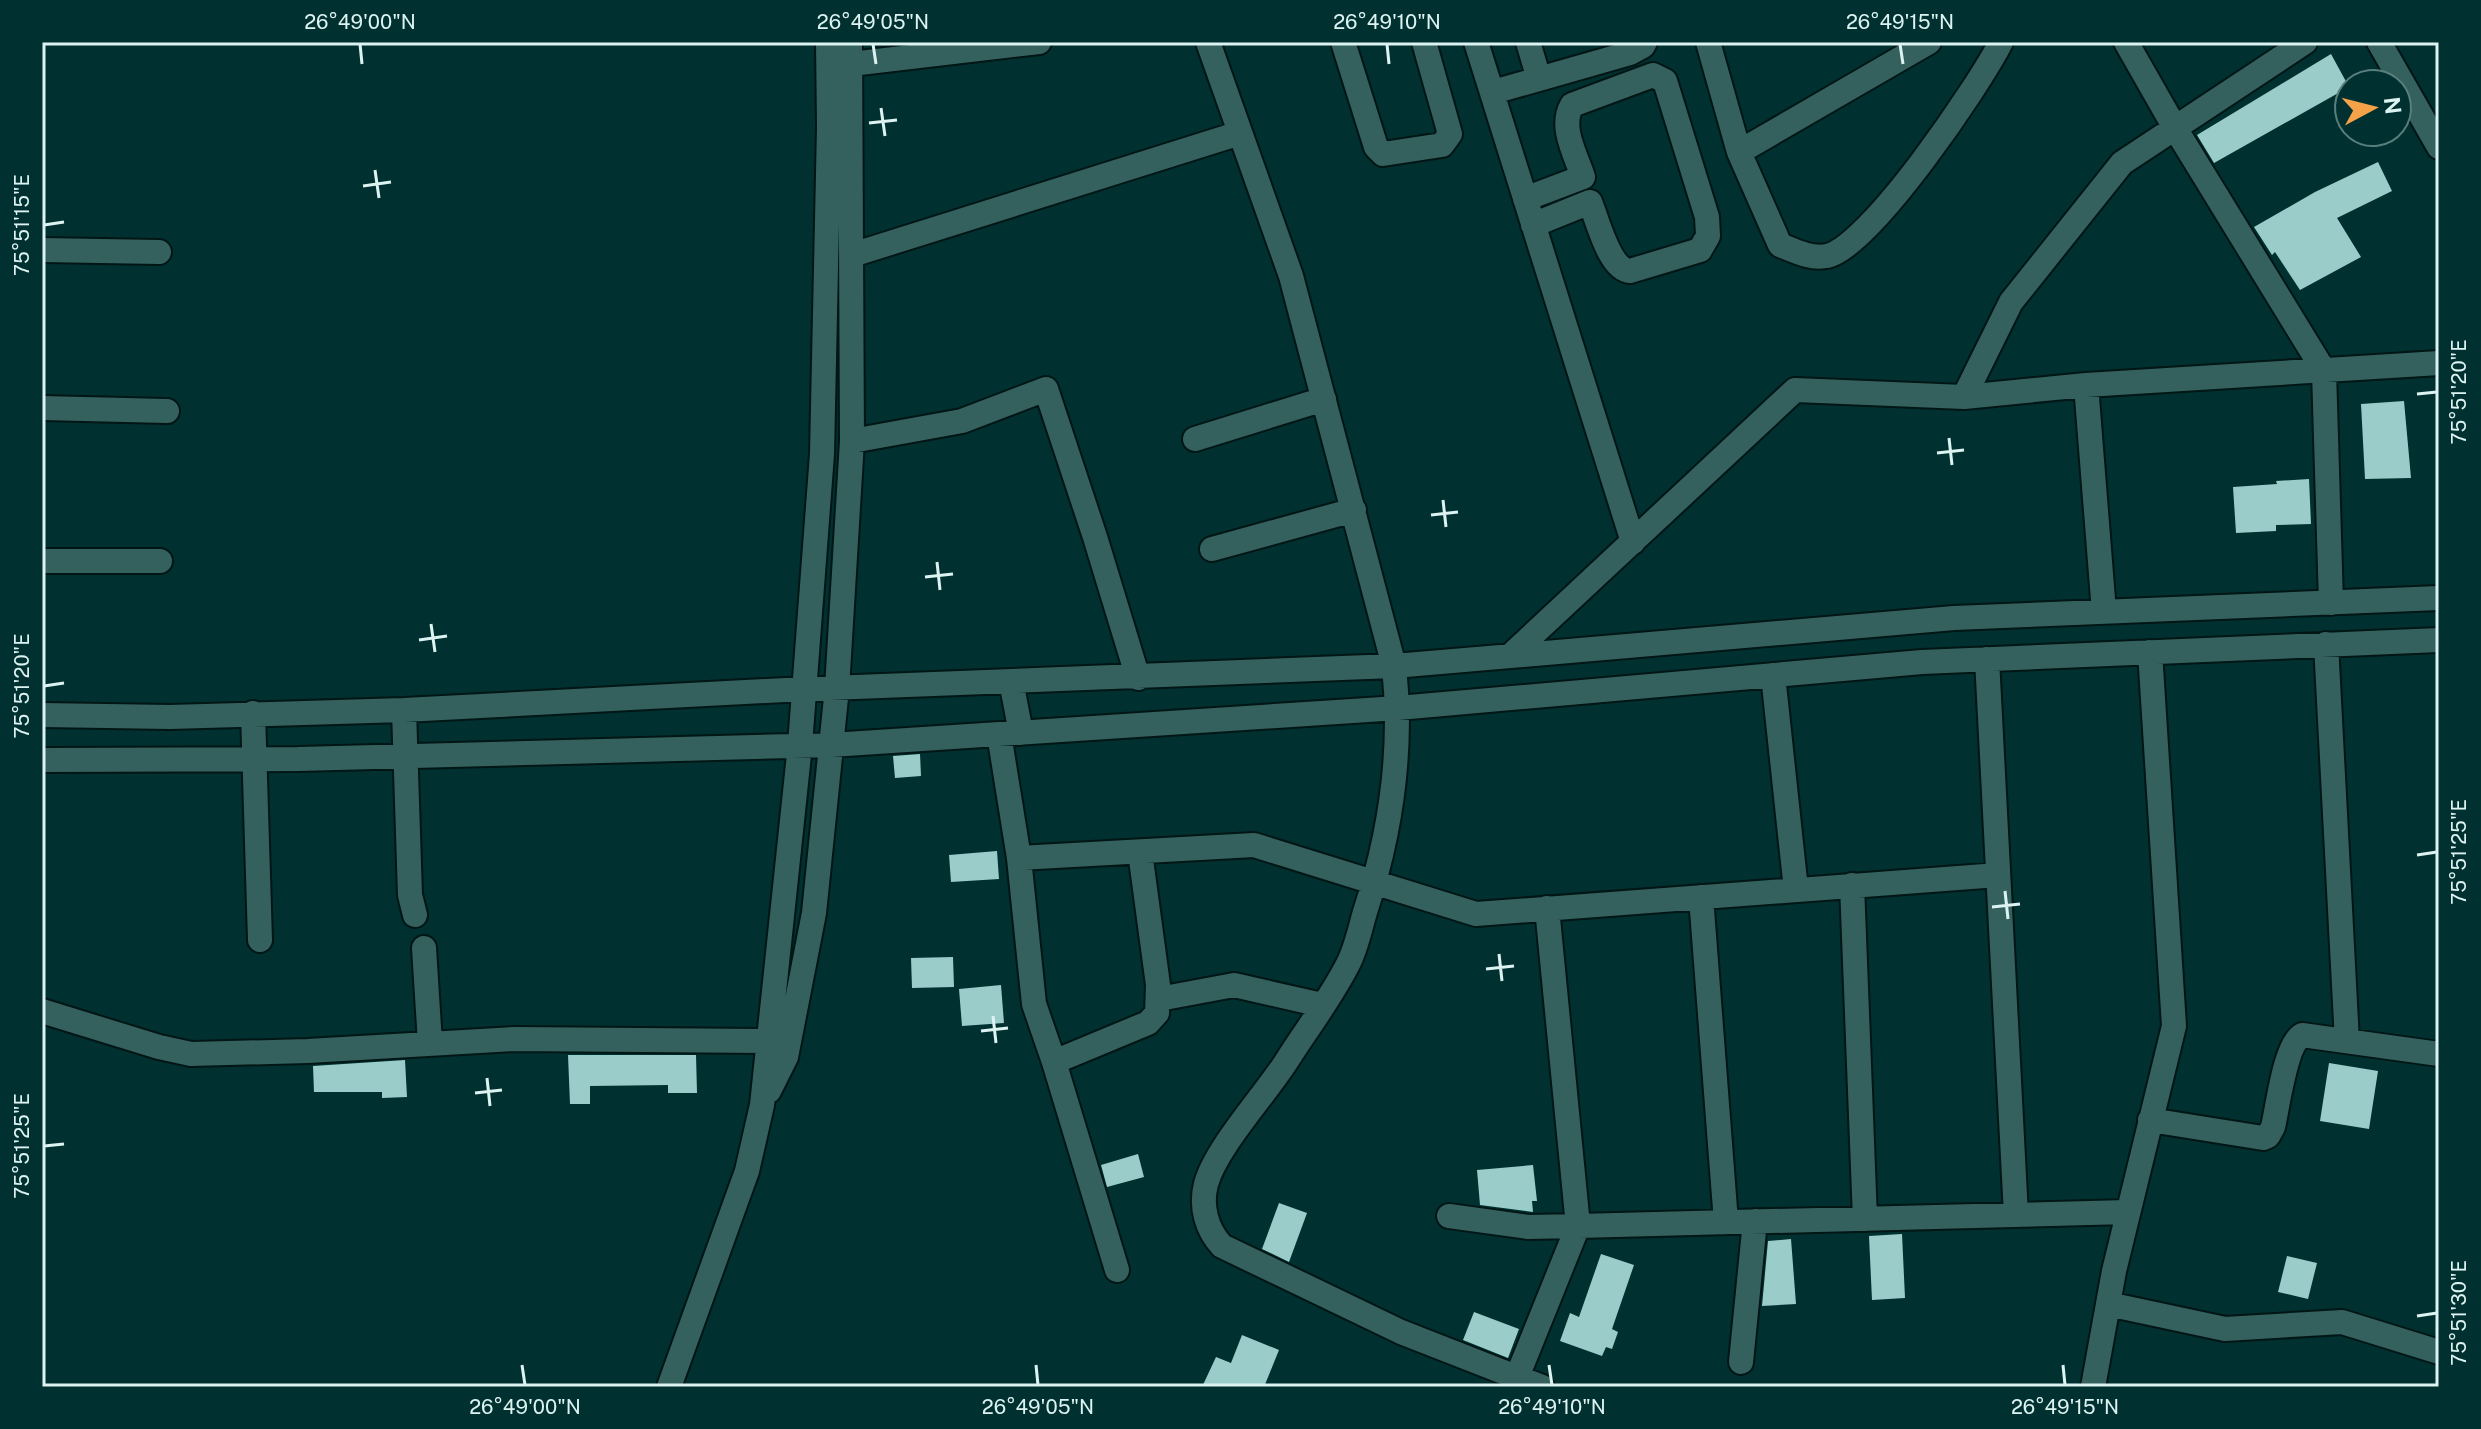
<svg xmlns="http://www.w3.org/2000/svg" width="2481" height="1429" font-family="'Public Sans',sans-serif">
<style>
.building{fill:#9acdca}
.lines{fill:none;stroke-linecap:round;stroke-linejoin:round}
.minor-casing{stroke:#011615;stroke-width:28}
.minor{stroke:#34605e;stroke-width:24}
.ticks{fill:none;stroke:#dcf3f1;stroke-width:3}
.neatline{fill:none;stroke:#dcf3f1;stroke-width:3}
.ticks-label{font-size:20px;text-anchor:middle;fill:#dcf3f1}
</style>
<rect width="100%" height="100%" fill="#003130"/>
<!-- building -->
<path class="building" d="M2331,54L2349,87L2214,163L2197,135Z
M2378,162L2392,191L2337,218L2361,257L2300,290L2275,252L2272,255L2254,227L2315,192Z
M2404,401L2411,478L2365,479L2361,404Z
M2309,479L2311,524L2276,525V531L2236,533L2233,487L2277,484L2276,481Z
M920,754L921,776L895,778L893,756Z
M997,851L999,879L951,882L949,855Z
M953,957L954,987L912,988L911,958Z
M1001,985L1004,1023L962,1026L959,989Z
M568,1055H696L697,1093H668V1085L590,1086V1104H570Z
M405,1060L407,1097L382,1098V1092H314L313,1066Z
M2329,1063L2378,1071L2369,1129L2320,1121Z
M1138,1154L1144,1177L1107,1187L1101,1165Z
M1533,1165L1537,1201H1532L1533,1212L1480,1205L1477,1170Z
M1279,1203L1307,1213L1289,1262L1262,1249Z
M1902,1234L1905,1298L1872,1300L1869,1236Z
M1791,1239L1796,1304L1762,1306L1768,1241Z
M1601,1254L1634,1265L1612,1329L1618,1332L1612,1349L1606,1347L1602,1356L1560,1341L1570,1313L1579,1317Z
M2287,1256L2317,1263L2308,1299L2278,1292Z
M1474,1312L1519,1329L1508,1358L1463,1340Z
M1242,1335L1279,1350L1264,1387H1202L1216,1357L1231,1363Z"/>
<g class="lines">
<defs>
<path id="minor" d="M1208,42L1291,276L1394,666C1403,750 1391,832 1365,912C1360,929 1356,949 1348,964C1331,998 1306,1030 1286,1062C1264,1096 1216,1148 1206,1184C1200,1207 1207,1230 1222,1246L1401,1332L1542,1387
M1343,42L1376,147L1383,154L1442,145L1450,134L1424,42
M1476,42L1633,542
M1528,42L1539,79
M1708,42L1739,152L1780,245C1795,251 1810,259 1827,256C1870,247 1980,84 2001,42
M2126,42L2175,128L2324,371L2331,603
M2379,42L2439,147
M851,64L1039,42
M1493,92L1630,53L1643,46L1645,42
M1739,152L1929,42
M1525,199L1583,177C1576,155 1559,127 1572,105L1653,75L1665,81L1707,217L1708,236L1700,250L1630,271C1609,269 1598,221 1590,202L1533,225
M42,250L159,252
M852,255L1240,133
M2086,385L2104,612
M1964,397L2011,302L2122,163L2305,42
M42,408L167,411
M1195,439L1324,399
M852,441L962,421L1046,389L1095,537L1138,678
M1212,549L1354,510
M42,561H160
M2326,644L2347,1041
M1510,656L1795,390L1964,397L2086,385L2439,363
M1987,659L2016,1215
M1773,675L1796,890
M1011,681L1021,733
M404,710L410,895L415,915
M253,713L260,940
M42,715L170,717L404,710L804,689L1394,666L1954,618L2439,598
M999,734L1019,858L1034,1004L1054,1062L1117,1270
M42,760L298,759L831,745L1398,708L1922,662L2439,640
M1019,858L1254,845L1476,914L1998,875
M1852,885L1865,1219
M1701,897L1726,1222
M424,948L430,1043
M1159,999L1234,985L1322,1005
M42,1011L159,1047L191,1054L308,1051L514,1039L768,1041
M1054,1062L1148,1023L1157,1013L1158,985L1140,852
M769,1091L786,1057L814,913L837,688L852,441L850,42
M2150,1120L2263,1138L2268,1136L2273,1127C2278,1106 2285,1045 2302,1035L2439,1054
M1449,1216L1528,1227L1578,1226L1547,908
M2108,1304L2225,1329L2342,1322L2439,1352
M1741,1362L1755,1221
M669,1387L747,1171L762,1105L800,745L822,454L829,127L828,42
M1513,1387L1578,1226L2128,1212
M2093,1387L2114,1271L2174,1026L2150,652"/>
</defs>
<!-- minor casing -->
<use href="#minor" class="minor-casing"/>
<!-- minor -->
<use href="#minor" class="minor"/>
</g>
<!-- ticks -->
<path class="ticks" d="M360,44L362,64M873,44L876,64M1387,44L1389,64M1900,44L1903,64M881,108L885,136M869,123L897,120M375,170L379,198M363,186L391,182M44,225L64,222M2417,394L2437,392M1949,438L1952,465M1937,453L1964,450M1443,500L1446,527M1431,515L1458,512M937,562L940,590M925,577L953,574M431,624L435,652M419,640L447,636M44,686L64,683M2417,855L2437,852M2005,891L2008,919M1992,907L2020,904M1499,954L1502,981M1486,969L1514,966M993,1016L996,1043M981,1031L1008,1028M487,1078L490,1106M475,1093L502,1090M44,1146L64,1144M2417,1316L2437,1313M522,1365L525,1385M1036,1365L1038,1385M1549,1365L1552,1385M2063,1365L2065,1385"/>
<!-- border -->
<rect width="2481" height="1429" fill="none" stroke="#003130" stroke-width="88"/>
<!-- north arrow -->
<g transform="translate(2373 108) rotate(83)"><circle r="38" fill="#003130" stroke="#587f7d" stroke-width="2"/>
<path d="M0-6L14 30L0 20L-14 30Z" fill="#f6a248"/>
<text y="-12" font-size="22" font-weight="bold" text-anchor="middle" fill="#dcf3f1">N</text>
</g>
<rect x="44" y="44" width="2393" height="1341" class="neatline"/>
<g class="ticks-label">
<text x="360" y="29">26°49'00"N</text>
<text x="873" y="29">26°49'05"N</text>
<text x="1387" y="29">26°49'10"N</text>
<text x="1900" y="29">26°49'15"N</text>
<text transform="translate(22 225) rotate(-90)" y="7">75°51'15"E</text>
<text transform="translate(2459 392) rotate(-90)" y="7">75°51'20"E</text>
<text transform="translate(22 686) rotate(-90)" y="7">75°51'20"E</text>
<text transform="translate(2459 852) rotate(-90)" y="7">75°51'25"E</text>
<text transform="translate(22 1146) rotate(-90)" y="7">75°51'25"E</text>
<text transform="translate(2459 1313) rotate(-90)" y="7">75°51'30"E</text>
<text x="525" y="1414">26°49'00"N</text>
<text x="1038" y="1414">26°49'05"N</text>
<text x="1552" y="1414">26°49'10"N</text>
<text x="2065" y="1414">26°49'15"N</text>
</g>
</svg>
